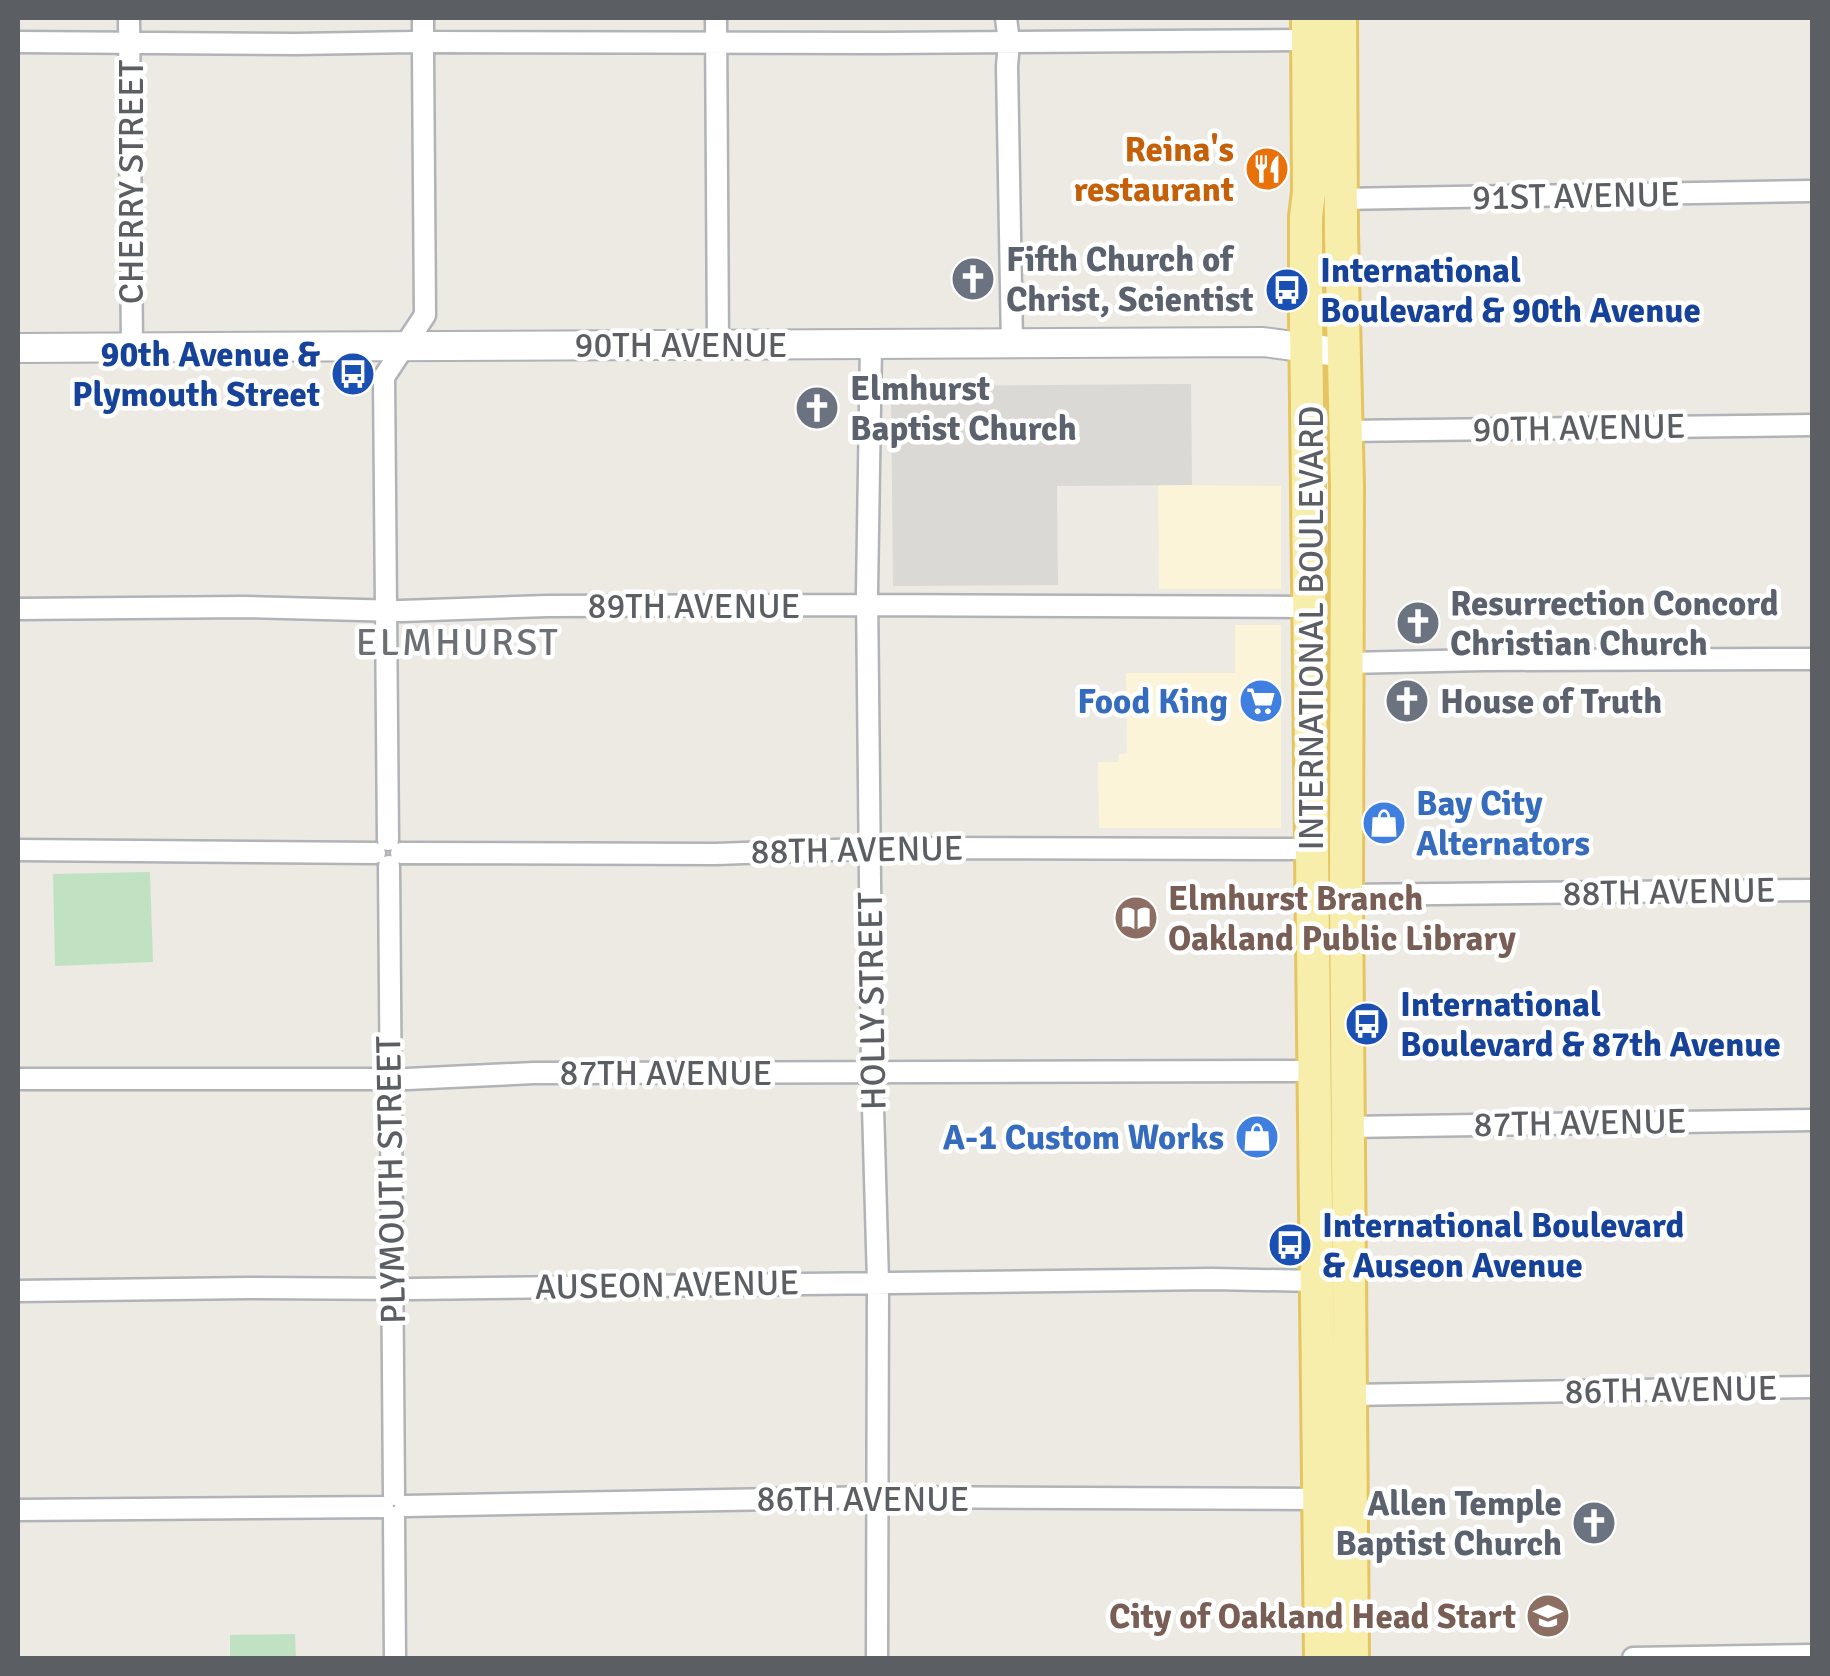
<svg xmlns="http://www.w3.org/2000/svg" width="1830" height="1676" font-family="Signika,sans-serif">
<style>
.commercial{fill:#fbf4d9}
.industrial{fill:#dbd9d5}
.green{fill:#c1e2c2}
.lines{fill:none;stroke-linecap:round;stroke-linejoin:round}
.street-casing{stroke:#b0b3b7;stroke-width:25}
.secondary-casing{stroke:#afb2b7;stroke-width:32}
.primary-casing{stroke:#e5c563;stroke-width:38}
.street{stroke:#fff;stroke-width:20}
.secondary{stroke:#fff;stroke-width:28}
.primary{stroke:#f8eeac;stroke-width:32}
.labels{text-anchor:middle;dominant-baseline:central;stroke-width:9;stroke-linejoin:round;paint-order:stroke}
.food-label{font-size:35px;font-weight:bold;fill:#c56008;stroke:#fff;text-anchor:end}
.street-label{font-size:35px;fill:#5b5e62;stroke:#fff}
.worship-label{font-size:35px;font-weight:bold;fill:#5b616d;stroke:#fff;text-anchor:start}
.transit-label{font-size:35px;font-weight:bold;fill:#164399;stroke:#fff;text-anchor:start}
.shop-label{font-size:35px;font-weight:bold;fill:#366cbe;stroke:#fff;text-anchor:end}
.education-label{font-size:35px;font-weight:bold;fill:#785e54;stroke:#fff;text-anchor:start}
.neighbourhood-label{font-size:38px;letter-spacing:2.5px;fill:#6c7074;stroke:#fff}
</style>
<rect width="100%" height="100%" fill="#eceae3"/>
<!-- commercial -->
<path class="commercial" d="M1158,485L1281,486V589H1159Z
M1235,625H1281V828H1099L1098,762H1118L1119,754L1127,753L1126,673H1235Z"/>
<!-- industrial -->
<path class="industrial" d="M1191,384L1192,485L1057,486L1058,585L893,586L891,386Z"/>
<!-- green -->
<path class="green" d="M150,872L153,962L55,966L53,874Z
M295,1634L296,1658H230V1635Z"/>
<g class="lines">
<defs>
<path id="street" d="M129,18L132,347
M423,18V32
M716,18L718,345
M1006,18L1009,42L1007,66L1012,344
M18,42L297,44L413,42
M434,42L881,43L1307,40
M1340,199L1812,191
M871,345L867,592L872,1072L878,1282L877,1658
M1346,431L1812,425
M18,609L244,607L401,611L547,606L867,605L1311,607
M1347,663L1484,660L1812,659
M388,840L384,377L425,315L423,52
M18,850L375,853
M401,853L716,854L891,848L1313,849
M389,866L394,1495
M1346,895L1812,890
M18,1079H407L534,1073L1314,1071
M1348,1127L1812,1120
M18,1291L249,1288L410,1289L1212,1279L1317,1281
M1350,1395L1812,1387
M405,1506L876,1497L1321,1499
M18,1510L383,1507
M394,1517L395,1658
M1633,1658L1812,1655"/>
<path id="secondary" d="M18,348L1263,342L1344,353"/>
<path id="primary" d="M1308,18L1309,192L1306,217V315L1321,1658
M1340,18L1341,233L1347,486L1346,895L1352,1658"/>
</defs>
<!-- street casing -->
<use href="#street" class="street-casing"/>
<!-- secondary casing -->
<use href="#secondary" class="secondary-casing"/>
<!-- primary casing -->
<use href="#primary" class="primary-casing"/>
<!-- street -->
<use href="#street" class="street"/>
<!-- secondary -->
<use href="#secondary" class="secondary"/>
<!-- primary -->
<use href="#primary" class="primary"/>
</g>
<!-- icons -->
<defs>
<symbol id="restaurant-disc" viewBox="-11 -11 22 22"><circle r="9.5" fill="#e8710a" stroke="#fff"/><path d="M-5-6h1v4h1v-4h1v4h1v-4h1v5L-1.5 .5V6h-2V.5L-5-1ZM5-6V6H3V1.5H1.5Q1.5-4 5-6Z" fill="#fff"/></symbol>
<symbol id="church-disc" viewBox="-11 -11 22 22"><circle r="9.5" fill="#6b7280" stroke="#fff"/><path d="M-1.2-6h2.4v3.5h3.3v2.4h-3.3V6h-2.4V-.1h-3.3v-2.4h3.3Z" fill="#fff"/></symbol>
<symbol id="bus-disc" viewBox="-11 -11 22 22"><circle r="9.5" fill="#1a4fb4" stroke="#fff"/><path d="M-5-6H5V4H4V6H2V4H-2V6H-4V4H-5ZM-3.5-4V0h7V-4ZM-3.5 1.2v1.5H-2V1.2ZM2 1.2v1.5H3.5V1.2Z" fill="#fff"/></symbol>
<symbol id="supermarket-disc" viewBox="-11 -11 22 22"><circle r="9.5" fill="#3f7fe0" stroke="#fff"/><path d="M-6-5.5h2.5l.6 2H6L4.5 2H-2.5L-4.4-4H-6ZM-1.5 3.2a1.3 1.3 0 1 0 .1 0ZM3 3.2a1.3 1.3 0 1 0 .1 0Z" fill="#fff"/></symbol>
<symbol id="shop-disc" viewBox="-11 -11 22 22"><circle r="9.5" fill="#3f7fe0" stroke="#fff"/><path d="M-5-2.5h2.3a2.7 3.5 0 0 1 5.4 0H5L5.5 6h-11ZM-1.5-2.5h3a1.5 2.3 0 0 0-3 0Z" fill="#fff"/></symbol>
<symbol id="library-disc" viewBox="-11 -11 22 22"><circle r="9.5" fill="#8d6e63" stroke="#fff"/><path d="M-6-4Q-3-5.5-.7-3.5V5Q-3 3-6 4ZM6-4Q3-5.5 .7-3.5V5Q3 3 6 4Z" fill="#fff"/></symbol>
<symbol id="school-disc" viewBox="-11 -11 22 22"><circle r="9.5" fill="#8d6e63" stroke="#fff"/><path d="M0-5L7-2L0 1L-7-2ZM-4 1L0 2.5L4 1V4Q0 6-4 4Z" fill="#fff"/></symbol>
</defs>
<g fill-rule="evenodd">
<use href="#restaurant-disc" x="1242" y="144" width="50" height="50"/>
<use href="#church-disc" x="948" y="254" width="50" height="50"/>
<use href="#bus-disc" x="1262" y="265" width="50" height="50"/>
<use href="#bus-disc" x="328" y="349" width="50" height="50"/>
<use href="#church-disc" x="792" y="383" width="50" height="50"/>
<use href="#church-disc" x="1393" y="598" width="50" height="50"/>
<use href="#supermarket-disc" x="1236" y="676" width="50" height="50"/>
<use href="#church-disc" x="1382" y="676" width="50" height="50"/>
<use href="#shop-disc" x="1359" y="798" width="50" height="50"/>
<use href="#library-disc" x="1111" y="893" width="50" height="50"/>
<use href="#bus-disc" x="1342" y="999" width="50" height="50"/>
<use href="#shop-disc" x="1232" y="1112" width="50" height="50"/>
<use href="#bus-disc" x="1265" y="1220" width="50" height="50"/>
<use href="#church-disc" x="1569" y="1498" width="50" height="50"/>
<use href="#school-disc" x="1523" y="1591" width="50" height="50"/>
</g>
<g class="labels">
<!-- food labels -->
<g class="food-label">
<text x="1234" y="149">Reina's<tspan x="1234" dy="40">restaurant</tspan></text>
</g>
<!-- street labels -->
<g class="street-label">
<text transform="translate(131 182) rotate(-90)">CHERRY STREET</text>
<text transform="translate(1576 196) rotate(-1)">91ST AVENUE</text>
<text x="681" y="345">90TH AVENUE</text>
<text transform="translate(1579 428) rotate(-1)">90TH AVENUE</text>
<text x="694" y="606">89TH AVENUE</text>
<text transform="translate(1311 628) rotate(-90)">INTERNATIONAL BOULEVARD</text>
<text transform="translate(857 850) rotate(-1)">88TH AVENUE</text>
<text transform="translate(1669 892) rotate(-1)">88TH AVENUE</text>
<text transform="translate(872 1001) rotate(-91)">HOLLY STREET</text>
<text x="666" y="1073">87TH AVENUE</text>
<text transform="translate(1580 1123) rotate(-1)">87TH AVENUE</text>
<text transform="translate(391 1180) rotate(-91)">PLYMOUTH STREET</text>
<text transform="translate(667 1285) rotate(-1)">AUSEON AVENUE</text>
<text transform="translate(1671 1390) rotate(-1)">86TH AVENUE</text>
<text x="863" y="1499">86TH AVENUE</text>
</g>
<!-- worship labels -->
<g class="worship-label">
<text x="1006" y="259">Fifth Church of<tspan x="1006" dy="40">Christ, Scientist</tspan></text>
<text x="850" y="388">Elmhurst<tspan x="850" dy="40">Baptist Church</tspan></text>
<text x="1450" y="603">Resurrection Concord<tspan x="1450" dy="40">Christian Church</tspan></text>
<text x="1440" y="701">House of Truth</text>
<text x="1562" y="1503" text-anchor="end">Allen Temple<tspan x="1562" dy="40">Baptist Church</tspan></text>
</g>
<!-- transit labels -->
<g class="transit-label">
<text x="1320" y="270">International<tspan x="1320" dy="40">Boulevard &amp; 90th Avenue</tspan></text>
<text x="320" y="354" text-anchor="end">90th Avenue &amp;<tspan x="320" dy="40">Plymouth Street</tspan></text>
<text x="1400" y="1004">International<tspan x="1400" dy="40">Boulevard &amp; 87th Avenue</tspan></text>
<text x="1322" y="1225">International Boulevard<tspan x="1322" dy="40">&amp; Auseon Avenue</tspan></text>
</g>
<!-- shop labels -->
<g class="shop-label">
<text x="1228" y="701">Food King</text>
<text x="1416" y="803" text-anchor="start">Bay City<tspan x="1416" dy="40">Alternators</tspan></text>
<text x="1224" y="1137">A-1 Custom Works</text>
</g>
<!-- education labels -->
<g class="education-label">
<text x="1168" y="898">Elmhurst Branch<tspan x="1168" dy="40">Oakland Public Library</tspan></text>
<text x="1516" y="1616" text-anchor="end">City of Oakland Head Start</text>
</g>
<!-- neighbourhood labels -->
<g class="neighbourhood-label">
<text x="458" y="642">ELMHURST</text>
</g>
</g>
<!-- border -->
<rect width="1830" height="1676" fill="none" stroke="#5b5e62" stroke-width="40"/>
</svg>
